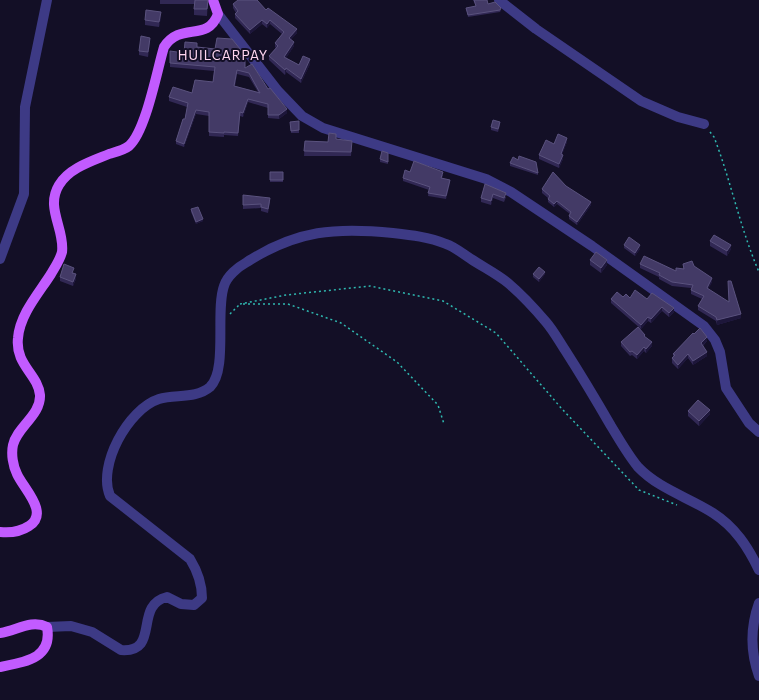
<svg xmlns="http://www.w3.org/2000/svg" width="759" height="700" font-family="Commissioner,sans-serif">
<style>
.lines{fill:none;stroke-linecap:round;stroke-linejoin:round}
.path{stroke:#2fb8b0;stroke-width:1.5;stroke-dasharray:2 3;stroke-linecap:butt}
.minor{stroke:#3d3a85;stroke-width:10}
.major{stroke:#c25bff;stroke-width:10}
.wall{fill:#312854;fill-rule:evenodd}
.shaded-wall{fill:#1d163a}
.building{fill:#433a66;stroke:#5a527e;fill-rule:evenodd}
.labels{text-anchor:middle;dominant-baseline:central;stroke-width:4;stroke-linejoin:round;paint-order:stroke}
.quarter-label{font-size:13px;letter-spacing:1px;fill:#ffd6f0;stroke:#130f26}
</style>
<rect width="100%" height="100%" fill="#130f26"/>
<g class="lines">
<!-- path -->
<path class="path" d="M710,132L714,137C731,181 740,228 759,272
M240,304L286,295L370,286L443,301L496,333L562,409L639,490L677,505
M243,304H288L341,323L397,362L438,405L444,424
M230,314L240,304"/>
<!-- minor -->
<path class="minor" d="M499,0L536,29L641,101L678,117L704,124
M218,14L278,91L302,116L323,128L486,179L511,192L592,246L704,326L715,340L720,352L726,388L749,423L759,432
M0,259L24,194L25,107L47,0
M759,603C750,628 750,651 759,676
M47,627L71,626L92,632L121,650C161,653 133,605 167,597L181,604L194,605L202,598C202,583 198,572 190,559L110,496C97,466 128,409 159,399C175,394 196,399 210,387C228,370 215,311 224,286C227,276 238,267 247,262C297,230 336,227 393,233C411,235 429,237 446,244C455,247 463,254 471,259C483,267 497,274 508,283C521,294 535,309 546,322C553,330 559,341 565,350C581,375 596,400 611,426C619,439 628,455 638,467C659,489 688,497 713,513C735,527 748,547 759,570"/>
<!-- major -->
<path class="major" d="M0,532C10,533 20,532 29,526C50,513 23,488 17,474C13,466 11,454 13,445C17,427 41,415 40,395C38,374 15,365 18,338C20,314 39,293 51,274C55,267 60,260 62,252C65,229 45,208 59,185C69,168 92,161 109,154C116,152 124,150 129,146C146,131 157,70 164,47C181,21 207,43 218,14L213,0
M0,633C16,631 31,619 47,627C53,659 24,662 0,667"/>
</g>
<!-- wall -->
<path class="wall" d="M160,0H208L207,16L194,15V4H160Z
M473,0H487L488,4L501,10L500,12L468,17L466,8L476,6Z
M233,4L266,10L297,33L291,39L294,46L286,58L299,65L310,64L301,83L286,72L285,75L269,60V56L276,48L275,47V43L282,34L270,24L267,28L262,24L250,34L235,18V14L236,13L233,8Z
M161,17L159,27L145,25V20Z
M150,42L148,57L139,55V51Z
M197,47L245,68L268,89L287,113L279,119L268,118V108L248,102L243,117L240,116L238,136L224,135V137L209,136V116L196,114L184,147L176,144V141L185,119L187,107L169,101V97L192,93L213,82L214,71L170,67V51L184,53ZM237,74L249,77L258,92L235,86Z
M299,121V133H291L290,124Z
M500,125L498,132L491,130V127Z
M336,139L352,145L351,156H304L305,141L328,142Z
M567,142L562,154L563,159L559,168L539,159V155L554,144Z
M388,153V164L380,162V159Z
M510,163L538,173V175L510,166Z
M270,172H283V182H270Z
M410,172L443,175L442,178L450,183L446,199L428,196L429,190L403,181V178Z
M485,184L506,197L504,202L493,198L491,205L481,202V198Z
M566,186L591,205L577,225L569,219V216L570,214L557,204L554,207L548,202V198L542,193V189Z
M243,195L270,202L268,213L261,211V208L243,209Z
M191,209L203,221L196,224L191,212Z
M710,241L731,249L727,256L710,246Z
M624,245L640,249L635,256L624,248Z
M590,260L607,265L601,273L590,265Z
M640,264L676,271L683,269V264L694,266L712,282L708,289L741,318L717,325L716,321L698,310V306L702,299L691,294V288L672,286L659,279V277L640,268Z
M74,272L73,273L76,279L73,286L60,281V277Z
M533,274H545L539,282L533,277Z
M630,298L647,299L674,312L669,317L662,311L651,323L648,321L641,329L611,303V299Z
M694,334L707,341L703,346L707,356L693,365L688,358L678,369L672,363V358L673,357V354Z
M645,337L652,346L646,353L644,351L637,359L632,355L630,356L621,346V342Z
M688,411L710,414L699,426L688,416Z"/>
<!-- shaded-wall -->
<path class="shaded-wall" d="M161,12V17L159,27V22Z
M262,20V24L250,34V30Z
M270,20V24L267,28V24Z
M297,29V33L289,42V38Z
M150,38V42L148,57V52Z
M294,42V46L284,61V57Z
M310,59V64L301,83V79Z
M286,68V72L285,75V70Z
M237,70V74L234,90V86Z
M248,99V102L243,117V113Z
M287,109V113L279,119V115Z
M196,110V114L184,147V144Z
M567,138V142L561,158V154Z
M563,155V159L559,168V164Z
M450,180V183L446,199V196Z
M493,194V198L491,205V201Z
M557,201V204L554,207V204Z
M591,202V205L577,225V222Z
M203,219V221L196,224V222Z
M640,245V249L635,256V253Z
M731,245V249L727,256V251Z
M607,260V265L601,273V268Z
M545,272V274L539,282V279Z
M76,274V279L73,286V282Z
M712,278V282L707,292V288Z
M662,307V311L651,323V319Z
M674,308V312L669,317V313Z
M741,314V318L717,325V320Z
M648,317V321L641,329V325Z
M707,337V341L701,347V343Z
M652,342V346L646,353V349Z
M644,347V351L637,359V355Z
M707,352V356L693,365V361Z
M688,354V358L678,369V365Z
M710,410V414L699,426V421Z"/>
<!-- building -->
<path class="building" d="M195,0H208L207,9H194Z
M238,0H257L266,10L268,8L297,29L289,38L294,42L284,57L299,65L303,56L310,59L301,79L286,68L285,70L269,56L278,46L275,43L284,32L270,20L267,24L262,20L250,30L235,14L238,11L233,4Z
M474,0H487L488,4L495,2L501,8L500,10L468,15L466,8L476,6Z
M146,10L161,12L159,22L145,20Z
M141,36L150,38L148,52L139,51Z
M217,38L232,39L245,55V68L252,64L268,89L270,88L287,109L279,115H268V104L248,99L243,113L240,112L238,133L224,132V133L209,132V112L196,110L184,144L176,141L183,119H185L188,103L169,97L173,87L192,93L195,80L213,82L215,67L170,63V51L184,53L185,42L197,43V47L215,49ZM237,70L249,73L260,93L234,86Z
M493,120L500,122L498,129L491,127Z
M299,121V130L291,131L290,122Z
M329,133L336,134V139L352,141L351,152L304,151L305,141L328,142Z
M558,134L567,138L561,154L563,155L559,164L539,155L546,140L554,144Z
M382,151L388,153V162L380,159Z
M519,156L536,162L538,173L510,163L513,157L518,160Z
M414,161L443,172L441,178L450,180L446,196L428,193L430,187L403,178L405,170L410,172Z
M270,172H283V180H270Z
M553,172L566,186L591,202L577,222L569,216L571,212L557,201L554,204L548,199L550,196L542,189Z
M485,184L506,193L504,198L493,194L491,201L481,198Z
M243,195L270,198L268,209L261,207V204L243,205Z
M198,207L203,219L196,222L191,209Z
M714,235L731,245L727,251L710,241Z
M629,237L640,245L635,253L624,245Z
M596,252L607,260L601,268L590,260Z
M644,256L676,271V268L684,269L683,264L692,261L694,266L712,278L707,288L729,302L728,281H731L741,314L717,320L716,317L698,306L704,296L691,290L693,285L672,282L659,275L660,273L640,264Z
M64,264L74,268L72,273L76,274L73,282L60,277Z
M539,267L545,272L539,279L533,274Z
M635,290L647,299L652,293L674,308L669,313L662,307L651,319L648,317L641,325L611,299L617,292L623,297L626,294L630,298Z
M638,327L645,335L644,336L652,342L646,349L644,347L637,355L632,351L630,352L621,342Z
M700,328L707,337L701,343L707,352L693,361L688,354L678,365L672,358L675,355L673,354L693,333L694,334Z
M698,400L710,410L699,421L688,411Z"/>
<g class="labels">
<!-- quarter labels -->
<g class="quarter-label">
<text x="223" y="55">HUILCARPAY</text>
</g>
</g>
</svg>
